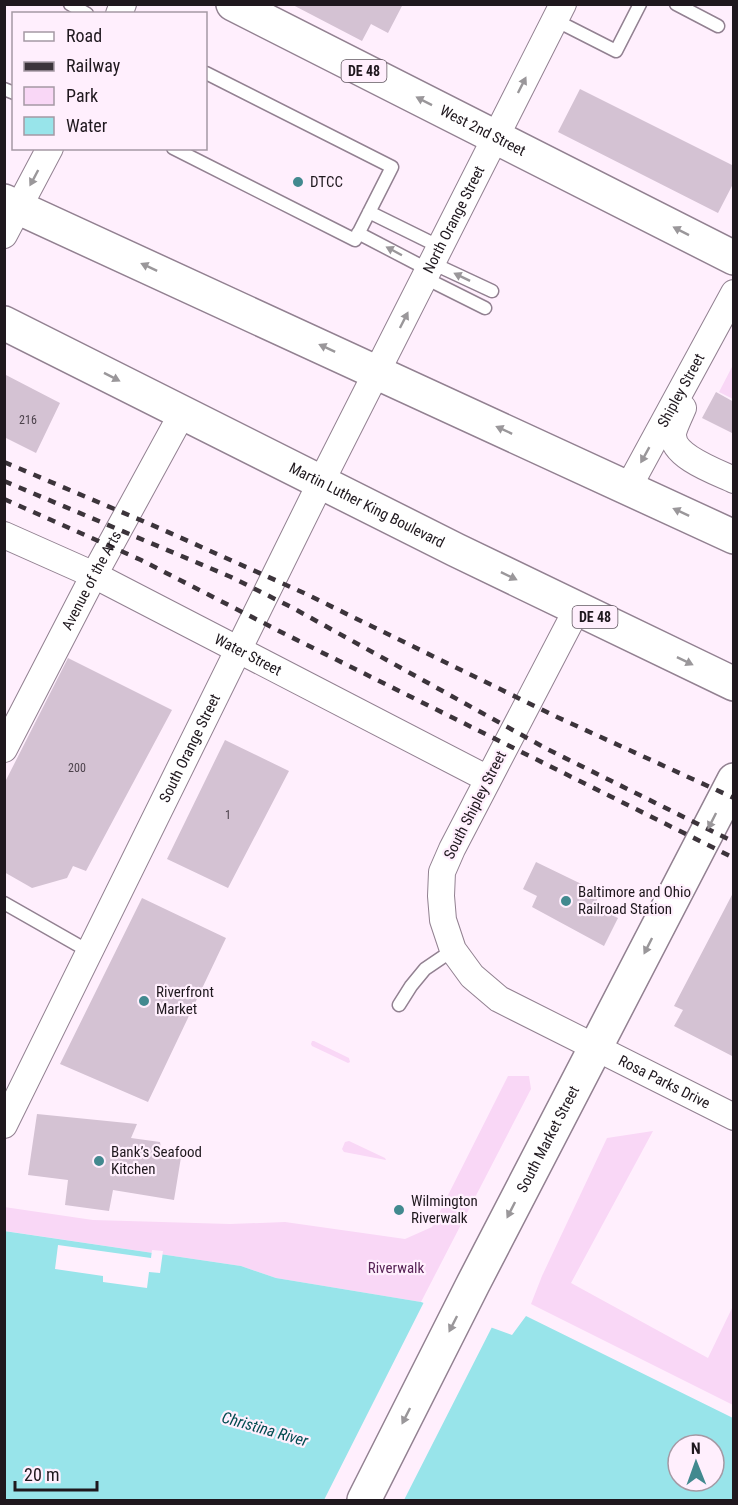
<svg xmlns="http://www.w3.org/2000/svg" width="738" height="1505" font-family="'Roboto Condensed',sans-serif">
<style>
.green{fill:#f9d7f6}
.water{fill:#98e4ea;fill-rule:evenodd}
.pier{fill:#ffeffd}
.building{fill:#d4c2d3}
.lines{fill:none;stroke-linecap:round;stroke-linejoin:round}
.lane-casing{stroke:#928191;stroke-width:15}
.street-casing{stroke:#928191;stroke-width:28}
.primary-casing{stroke:#928191;stroke-width:36}
.lane{stroke:#fff;stroke-width:12}
.street{stroke:#fff;stroke-width:26}
.primary{stroke:#fff;stroke-width:33}
.rail{stroke:#3c343b;stroke-width:4.5;stroke-dasharray:8 8;stroke-linecap:butt}
.oneway{fill:#9a979a}
.poi-dot{fill:#42898f;stroke:#ffeffd;stroke-width:2}
.labels{text-anchor:middle;dominant-baseline:central;stroke-width:4.5;stroke-linejoin:round;paint-order:stroke}
.number-label{font-size:12px;fill:#4c424b}
.shield{fill:#ffeffd;stroke:#625861;stroke-width:1.5}
.shield-label{font-size:14px;font-weight:bold;fill:#1f181e}
.street-label{font-size:15px;fill:#1f181e;stroke:#ffeffd}
.poi-label{font-size:15px;fill:#1f181e;stroke:#ffeffd;text-anchor:start}
.park-label{font-size:15px;fill:#572356;stroke:#ffeffd}
.water-label{font-size:16px;font-style:italic;fill:#024b50;stroke:#ffeffd}
</style>
<rect width="100%" height="100%" fill="#ffeffd"/>
<!-- green -->
<path class="green" d="M733,365L734,399H733L719,392Z
M312,1041H314L349,1058L350,1062L348,1063L312,1046L311,1044Z
M508,1076H529L531,1089L421,1302L276,1278L241,1266L5,1231L4,1207L93,1220L230,1224L285,1222L405,1239L432,1227Z
M653,1131L571,1283L708,1358L733,1306V1405L531,1304L542,1276L607,1138Z
M349,1141L385,1158L386,1160L344,1152L342,1149L345,1142Z"/>
<!-- water -->
<path class="water" d="M4,1231L241,1266L276,1278L421,1302L512,1335L526,1316L733,1418V1500H5ZM678,1445H714V1481H678Z"/>
<!-- pier -->
<path class="pier" d="M58,1245L151,1258L152,1250L163,1251L160,1273L149,1272L147,1288L103,1282V1276L55,1269Z
M425,1300L493,1325L404,1500H324Z"/>
<!-- building -->
<path class="building" d="M291,4H403L388,33L371,24L362,41Z
M580,89L734,166V182L718,213L558,132Z
M4,374L60,403L36,453L4,437Z
M716,392L734,402V434L702,418Z
M68,658L172,710L86,871L73,866L67,878L32,888L4,872V784Z
M225,740L289,771L228,888L167,859Z
M536,862L600,893L594,906L618,918L604,946L532,907L537,896L523,889Z
M734,891V1057L674,1026L683,1010L674,1006Z
M142,898L226,938L148,1102L60,1064Z
M37,1114L137,1124L131,1138L160,1142L161,1148L182,1151L174,1200L113,1190L109,1211L65,1205L68,1180L28,1175Z"/>
<g class="lines">
<defs>
<path id="lane" d="M70,4L87,14
M676,4L718,26
M555,20L616,51L640,4
M4,89L14,93
M173,148L355,240L392,167L206,73
M369,212L440,247
M358,233L429,270
M432,263L492,291
M425,278L485,308
M4,903L90,952
M399,1005L411,986L425,969L453,950"/>
<g id="street">
<path d="M119,14L123,4"/>
<path d="M4,235L50,148"/>
<path d="M683,408C680,415 673,429 673,435C673,457 717,472 734,480"/>
<path id="s1" d="M628,488L734,293"/>
<path id="s2" d="M4,535L94,575L488,779"/>
<path id="s3" d="M577,609L452,849L442,872L441,896L443,920L453,950L472,976L499,999L734,1117"/>
<path id="s4" d="M4,749L94,575L183,412"/>
<path id="s5" d="M4,1125L321,482L563,4"/>
</g>
<g id="primary">
<path id="s6" d="M233,4L734,258"/>
<path d="M4,201L734,537"/>
<path id="s7" d="M4,323L456,550L734,684"/>
<path id="s8" d="M364,1500L473,1284L734,780"/>
</g>
</defs>
<!-- lane casing -->
<use href="#lane" class="lane-casing"/>
<!-- street casing -->
<use href="#street" class="street-casing"/>
<!-- primary casing -->
<use href="#primary" class="primary-casing"/>
<!-- lane -->
<use href="#lane" class="lane"/>
<!-- street -->
<use href="#street" class="street"/>
<!-- primary -->
<use href="#primary" class="primary"/>
<!-- rail -->
<path class="rail" d="M4,462L159,528L304,593L557,717L734,798
M4,481L231,577L293,608L547,749L734,842
M4,499L141,560L283,633L734,858"/>
</g>
<!-- one-way arrows -->
<defs><path id="oneway-solid" d="M-6-.8H1V-3.2L6.5 0L1 3.2V.8H-6Z" transform="scale(1.5)"/></defs>
<g class="oneway">
<use href="#oneway-solid" transform="translate(522 85) rotate(-63)"/>
<use href="#oneway-solid" transform="translate(424 101) rotate(-153)"/>
<use href="#oneway-solid" transform="translate(34 178) rotate(118)"/>
<use href="#oneway-solid" transform="translate(681 231) rotate(-153)"/>
<use href="#oneway-solid" transform="translate(394 251) rotate(-152)"/>
<use href="#oneway-solid" transform="translate(149 267) rotate(-155)"/>
<use href="#oneway-solid" transform="translate(462 277) rotate(-154)"/>
<use href="#oneway-solid" transform="translate(404 320) rotate(-63)"/>
<use href="#oneway-solid" transform="translate(327 348) rotate(-155)"/>
<use href="#oneway-solid" transform="translate(112 377) rotate(27)"/>
<use href="#oneway-solid" transform="translate(504 430) rotate(-155)"/>
<use href="#oneway-solid" transform="translate(645 455) rotate(119)"/>
<use href="#oneway-solid" transform="translate(681 512) rotate(-155)"/>
<use href="#oneway-solid" transform="translate(509 576) rotate(26)"/>
<use href="#oneway-solid" transform="translate(685 661) rotate(26)"/>
<use href="#oneway-solid" transform="translate(712 821) rotate(117)"/>
<use href="#oneway-solid" transform="translate(648 946) rotate(117)"/>
<use href="#oneway-solid" transform="translate(511 1210) rotate(117)"/>
<use href="#oneway-solid" transform="translate(453 1324) rotate(117)"/>
<use href="#oneway-solid" transform="translate(406 1416) rotate(117)"/>
</g>
<!-- markers -->
<g class="poi-dot">
<circle cx="298" cy="182" r="6"/>
<circle cx="566" cy="901" r="6"/>
<circle cx="144" cy="1001" r="6"/>
<circle cx="99" cy="1161" r="6"/>
<circle cx="399" cy="1210" r="6"/>
</g>
<g class="labels">
<!-- number labels -->
<g class="number-label">
<text x="28" y="420">216</text>
<text x="77" y="768">200</text>
<text x="228" y="815">1</text>
</g>
<!-- shield labels -->
<g class="shield">
<rect x="341.5" y="60" width="45" height="22" rx="4.5"/>
<rect x="572.5" y="606" width="45" height="22" rx="4.5"/>
</g>
<g class="shield-label">
<text x="364" y="71">DE 48</text>
<text x="595" y="617">DE 48</text>
</g>
<!-- street labels -->
<g class="street-label">
<text stroke="none"><textPath href="#s6" startOffset="280">West 2nd Street</textPath></text>
<text stroke="none"><textPath href="#s5" startOffset="1011">North Orange Street</textPath></text>
<text stroke="none"><textPath href="#s1" startOffset="111">Shipley Street</textPath></text>
<text stroke="none"><textPath href="#s7" startOffset="406">Martin Luther King Boulevard</textPath></text>
<text stroke="none"><textPath href="#s4" startOffset="190">Avenue of the Arts</textPath></text>
<text stroke="none"><textPath href="#s2" startOffset="272">Water Street</textPath></text>
<text stroke="none"><textPath href="#s5" startOffset="420">South Orange Street</textPath></text>
<text transform="translate(475 805) rotate(-63)">South Shipley Street</text>
<text stroke="none"><textPath href="#s3" startOffset="628">Rosa Parks Drive</textPath></text>
<text stroke="none"><textPath href="#s8" startOffset="405">South Market Street</textPath></text>
</g>
<!-- poi labels -->
<g class="poi-label">
<text x="310" y="182">DTCC</text>
<text x="578" y="892">Baltimore and Ohio<tspan x="578" dy="17">Railroad Station</tspan></text>
<text x="156" y="992">Riverfront<tspan x="156" dy="17">Market</tspan></text>
<text x="111" y="1152">Bank’s Seafood<tspan x="111" dy="17">Kitchen</tspan></text>
<text x="411" y="1201">Wilmington<tspan x="411" dy="17">Riverwalk</tspan></text>
</g>
<!-- park labels -->
<g class="park-label">
<text x="396" y="1268">Riverwalk</text>
</g>
<!-- water labels -->
<g class="water-label">
<text transform="translate(265 1429) rotate(16)">Christina River</text>
</g>
</g>
<!-- border -->
<rect width="738" height="1505" fill="none" stroke="#1f181e" stroke-width="12"/>
<!-- legend -->
<rect x="12" y="12" width="195" height="138" fill="#ffeffd" stroke="#a599a4" stroke-width="1.5"/>
<rect x="24" y="32" width="30" height="9" fill="#ffffff" stroke="#a599a4" stroke-width="1.5"/>
<text x="66" y="42" font-size="18" fill="#1f181e">Road</text>
<rect x="24" y="62" width="30" height="9" fill="#3c343b" stroke="#a599a4" stroke-width="1.5"/>
<text x="66" y="72" font-size="18" fill="#1f181e">Railway</text>
<rect x="24" y="87" width="30" height="18" fill="#f9d7f6" stroke="#a599a4" stroke-width="1.5"/>
<text x="66" y="102" font-size="18" fill="#1f181e">Park</text>
<rect x="24" y="117" width="30" height="18" fill="#98e4ea" stroke="#a599a4" stroke-width="1.5"/>
<text x="66" y="132" font-size="18" fill="#1f181e">Water</text>
<!-- north arrow -->
<g transform="translate(696 1463) rotate(359)"><circle r="28" fill="#ffeffd" stroke="#a599a4" stroke-width="1.5"/>
<path d="M0-4.5L10 22L0 15L-10 22Z" fill="#42898f"/>
<text y="-9" font-size="16" font-weight="bold" text-anchor="middle" fill="#1f181e">N</text>
</g>
<!-- scale -->
<path d="M15 1481v9h82v-9" fill="none" stroke="#1f181e" stroke-width="3"/>
<text x="24" y="1481" font-size="18" fill="#1f181e" stroke="#ffeffd" stroke-width="4.5" paint-order="stroke">20 m</text>
</svg>
